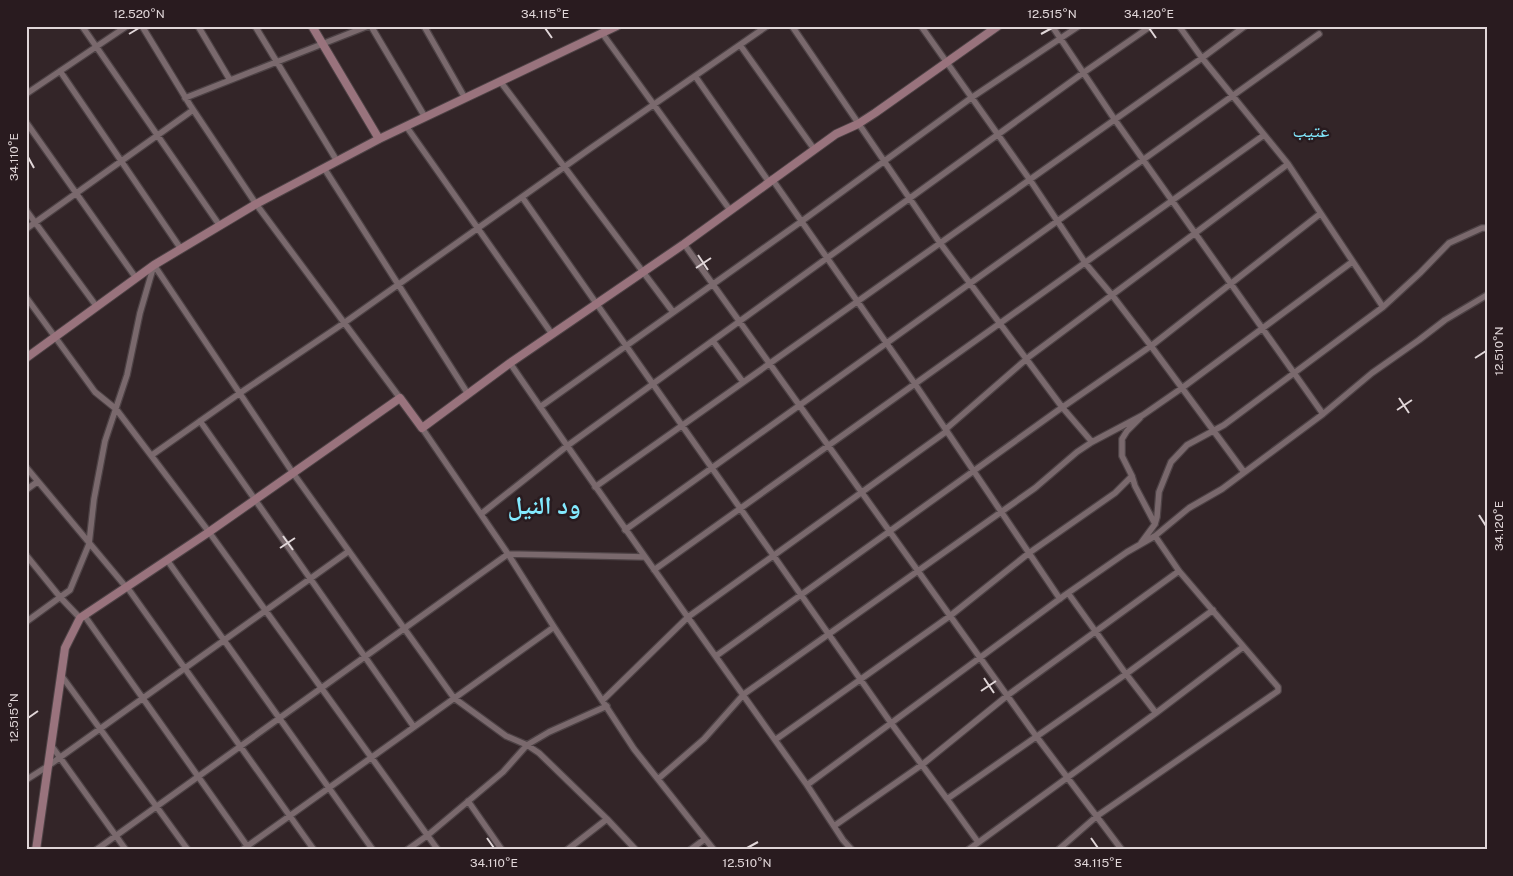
<svg xmlns="http://www.w3.org/2000/svg" width="1513" height="876" font-family="'Public Sans','Noto Naskh Arabic',sans-serif">
<style>
.lines{fill:none;stroke-linecap:round;stroke-linejoin:round}
.street-casing{stroke:#4d4245;stroke-width:8}
.secondary-casing{stroke:#4d4245;stroke-width:10}
.street{stroke:#7a696d;stroke-width:5.5}
.secondary{stroke:#99737d;stroke-width:8}
.ticks{fill:none;stroke:#e0d6d8;stroke-width:2}
.labels{text-anchor:middle;dominant-baseline:central;stroke-width:5;stroke-linejoin:round;paint-order:stroke}
.quarter-label{font-size:18px;fill:#83eaff;stroke:#291b1f}
.town-label{font-size:25px;font-weight:bold;fill:#83eaff;stroke:#291b1f}
.neatline{fill:none;stroke:#e0d6d8;stroke-width:2}
.ticks-label{font-size:12px;text-anchor:middle;fill:#e0d6d8}
</style>
<rect width="100%" height="100%" fill="#332528"/>
<g class="lines">
<defs>
<path id="street" d="M82,26L220,226
M142,26L190,105L256,204L400,398
M198,26L230,80
M255,26L337,161
M371,26L425,117
M424,26L465,98
M792,26L940,243L1062,407L1092,442
M921,26L1030,180L1086,264L1112,295L1151,346L1244,472
M1052,26L1115,120L1323,414
M1179,26L1202,58L1288,164L1383,307
M602,33L730,210
M740,45L814,149
M60,71L181,249
M695,76L769,182
M500,81L673,312
M26,94L127,26
M185,98L368,26
M26,122L136,278
M406,126L552,334
M324,168L468,394
M772,179L915,384L1060,599
M522,197L596,303L891,723L947,799L1126,674L1213,610
M26,210L97,307
M26,229L193,110
M684,244L1036,736L1122,850
M154,265L293,473L454,698L506,736L527,745L539,753L607,819L636,850
M26,297L95,392L116,409L209,532L438,850
M713,341L743,382
M510,363C607,505 707,644 807,785L1065,595L1127,552L1155,536L1189,508L1222,489L1323,414L1372,373L1419,340L1445,320L1487,295
M540,407L802,221L971,98L1079,26
M1140,418L1127,431L1122,439V456L1132,476L1135,486L1155,524
M200,421L414,727
M422,428L508,554L554,627L634,749L714,850
M946,429L1030,356L1288,164
M152,455L240,393L344,323L591,148L767,26
M26,467L126,587
M595,487L1202,58L1245,26
M26,490L37,482
M481,514L567,446L1083,73L1151,26
M625,530L1319,34
M1141,543L1155,524L1157,517L1159,492L1171,462L1187,445L1224,425L1383,307L1420,273L1449,243L1482,228H1487
M26,555L60,597L80,618
M167,560L373,850
M654,570L1264,135
M127,587L314,850
M1068,593L1126,674L1156,713
M84,615L250,850
M26,622L70,590L89,544L94,499L105,441L127,375L140,313L154,265
M716,656L1057,411L1151,346L1320,214
M61,675L188,850
M603,700L688,617L947,431
M775,740L950,616L1029,553L1115,493L1132,476
M51,745L126,850
M658,779L704,739L744,694L1035,488L1077,452L1092,442L1143,415L1182,388L1352,262
M26,780L48,766L349,551
M807,785L843,840L852,850
M947,799L978,842
M468,801L502,850
M834,826L923,764L1008,695L1179,571
M96,850L508,554L645,557
M242,850L554,627
M407,850L428,835L503,772L527,745L549,732L607,706
M567,850L607,819
M690,850L705,839
M968,850L1156,713L1243,647
M1058,850L1097,816L1278,691V687L1179,571L1155,536"/>
<path id="secondary" d="M312,26L379,139
M26,358L154,265L256,204L379,139L617,26
M36,850L65,648L80,618L209,532L400,398L422,428L510,363L684,244L836,134L858,124L875,113L998,26"/>
</defs>
<!-- street casing -->
<use href="#street" class="street-casing"/>
<!-- secondary casing -->
<use href="#secondary" class="secondary-casing"/>
<!-- street -->
<use href="#street" class="street"/>
<!-- secondary -->
<use href="#secondary" class="secondary"/>
</g>
<!-- ticks -->
<path class="ticks" d="M545,28L552,38M1149,28L1156,38M129,34L139,28M1041,34L1052,28M28,157L34,168M698,255L708,270M696,268L711,258M1475,358L1486,351M1399,398L1409,413M1397,410L1412,400M1479,515L1486,526M283,536L293,550M280,548L295,538M984,678L994,693M981,691L996,681M28,718L38,711M487,838L494,848M1091,838L1098,848M747,848L758,842"/>
<g class="labels">
<!-- quarter labels -->
<g class="quarter-label">
<text x="1311" y="130">عتيب</text>
</g>
<!-- town labels -->
<g class="town-label">
<text x="544" y="505">ود النيل</text>
</g>
</g>
<!-- border -->
<rect width="1513" height="876" fill="none" stroke="#291b1f" stroke-width="55"/>
<rect x="28" y="28" width="1458" height="820" class="neatline"/>
<g class="ticks-label">
<text x="139" y="18">12.520°N</text>
<text x="545" y="18">34.115°E</text>
<text x="1052" y="18">12.515°N</text>
<text x="1149" y="18">34.120°E</text>
<text transform="translate(14 157) rotate(-90)" y="4">34.110°E</text>
<text transform="translate(1499 351) rotate(-90)" y="4">12.510°N</text>
<text transform="translate(1499 526) rotate(-90)" y="4">34.120°E</text>
<text transform="translate(14 718) rotate(-90)" y="4">12.515°N</text>
<text x="494" y="867">34.110°E</text>
<text x="747" y="867">12.510°N</text>
<text x="1098" y="867">34.115°E</text>
</g>
</svg>
